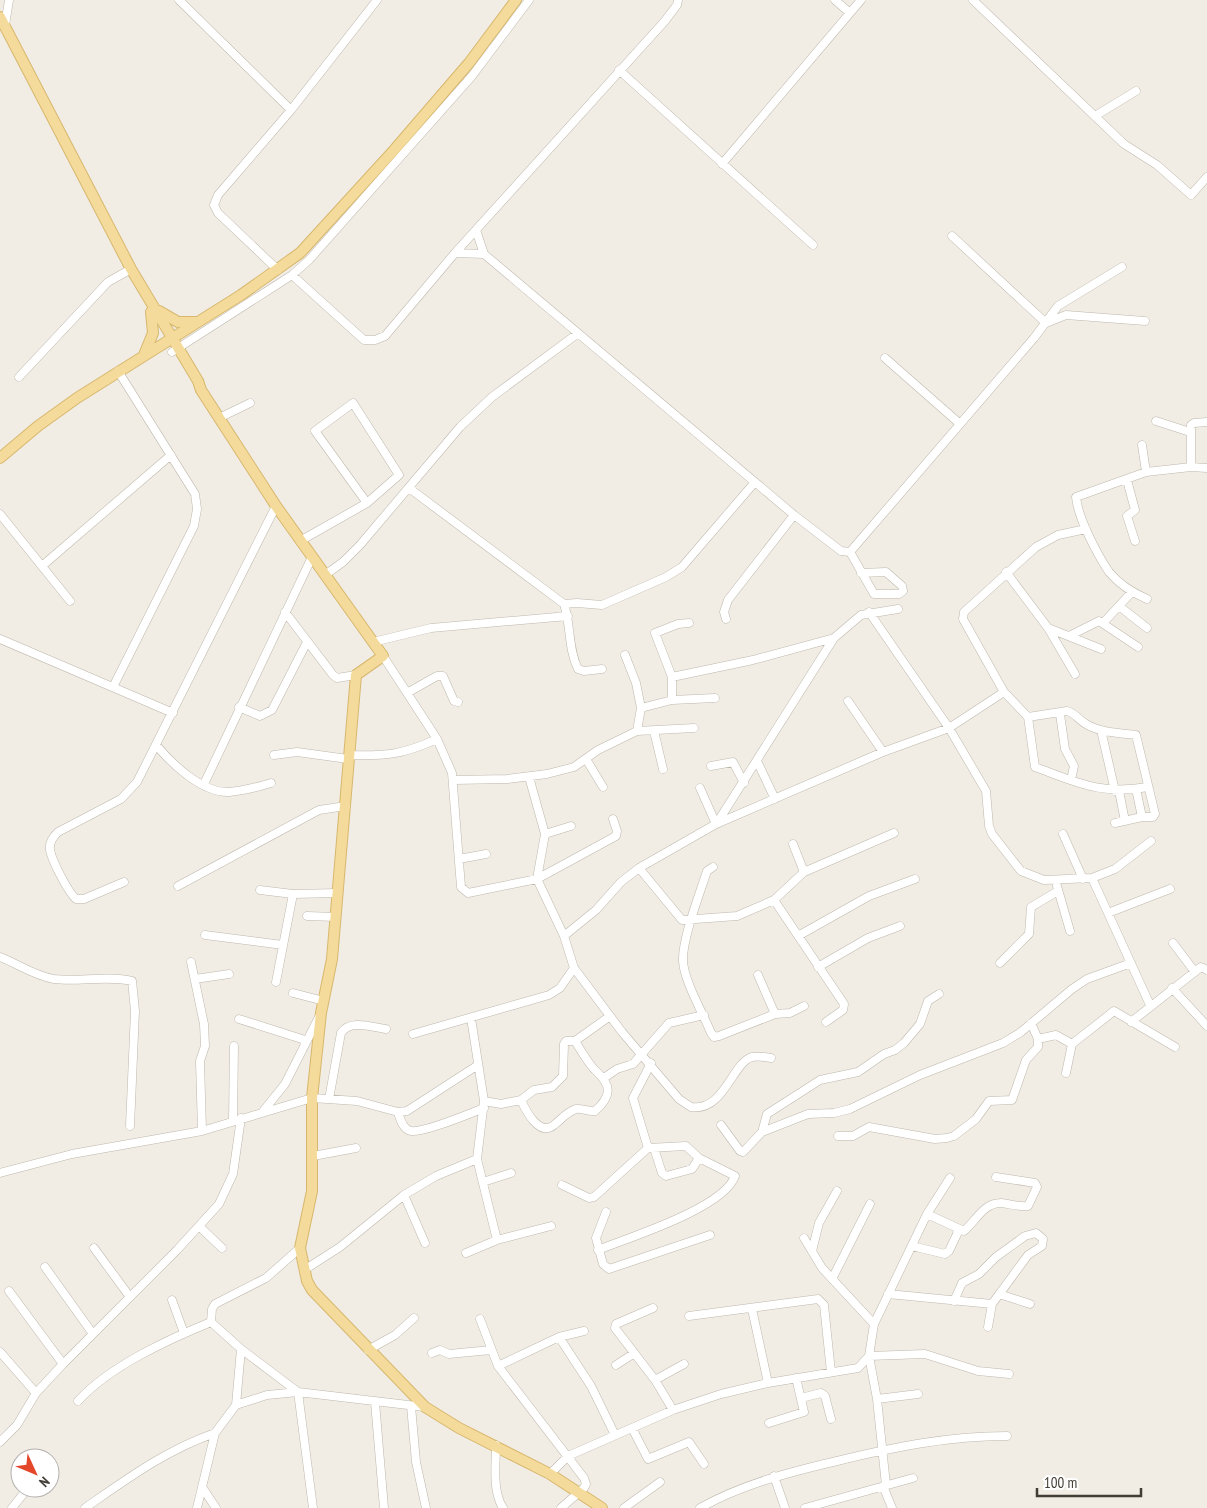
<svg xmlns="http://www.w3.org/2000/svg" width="1207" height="1508" font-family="'PT Sans Narrow',sans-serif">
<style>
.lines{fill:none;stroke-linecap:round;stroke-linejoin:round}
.minor-casing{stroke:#beb8ac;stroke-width:9}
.major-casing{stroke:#d7b76d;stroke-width:12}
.minor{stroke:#fff;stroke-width:8}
.major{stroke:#f4db9b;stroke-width:10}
</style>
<rect width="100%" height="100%" fill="#f1ede5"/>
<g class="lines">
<defs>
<path id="minor" d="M179,0L291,110
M835,0L850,13
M973,0L1124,144L1157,165L1191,195L1207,177
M5,25L9,0
M619,70L813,245
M1095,116L1136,91
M722,164L861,0
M476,230L484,254L794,515L841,551L850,552L1034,338L1058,306L1122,267
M952,236L1046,323
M455,253L484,254
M278,270L218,213L214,205L218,195L291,110L377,0
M292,275L364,340H375L385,336L455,253L664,22L677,5L678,0
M1046,323L1066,315L1145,321
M172,352L292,275L309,260L472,76L529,0
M885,358L959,423
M19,377L108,282L131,269
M219,418L250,403
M1156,421L1190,432
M1142,445L1146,472
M1191,467V425L1194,423L1207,422
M1127,480L1135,510L1127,516L1135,541
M409,488L564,604L577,603L602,605L666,577L682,567L755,482
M0,514L70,601
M300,541L367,503L399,475L353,403L315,431L367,503
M850,552L874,594H899L903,591L902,586L886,572L861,573
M42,566L171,455
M1006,572L1048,628L1075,674
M325,575L343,562L360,545L460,427L492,397L577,334
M1147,599C1133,593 1119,584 1109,572C1097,554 1078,518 1076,497L1146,472L1191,467L1207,468
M564,604C571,625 568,649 578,669L584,671L602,669
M1119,606L1147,628
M285,612L333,675L337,678L356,675
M869,612L949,728L986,791L989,826L992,834L1021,871L1044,880L1092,878L1115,869L1151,841
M726,619L724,612L728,600L794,515
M1104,622L1131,593
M1048,628L1101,649
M1069,636L1099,621L1138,647
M0,639L173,713
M373,642L431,628L568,616
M625,655L636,683L641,708L637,731
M383,656L437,739L452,773L461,887L468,893L537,879L616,836L617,831L613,819
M672,677L753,660L834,638
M113,687L194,526L197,509L195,494L118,371
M1004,692L963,619L964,612L1036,547L1058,535L1086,529
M407,693L437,676H443L454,701L458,702
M672,700V677L655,633L678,624L689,623
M848,701L883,752
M239,707L260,716L272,710L307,642
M641,708L672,700L715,698
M1060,714L1065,749L1074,766L1071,780
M1028,717L1067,711C1075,713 1079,720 1086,724C1101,733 1120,733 1136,735L1155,814L1153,817H1142L1115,823
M1101,730L1115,791
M654,731L663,769
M156,745C172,764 202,793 229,792C243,791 258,787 271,783
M274,755L297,752L348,759
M349,755C386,756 402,755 437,739
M586,759L603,787
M757,761L775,799
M711,766L733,762L744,783
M529,777L545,834L537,879L564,936L574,968L622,1032L679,1099L691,1107C724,1112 732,1063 752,1057C758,1056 765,1057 771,1058
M454,780L507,779L547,774L574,767L598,750L637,731L694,728
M204,784L312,557
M700,788L716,824
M1136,789L1142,817
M1119,791L1125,821
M717,823L834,638L861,615L898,609
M545,834L571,826
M1063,834L1083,879
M793,844L804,872
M459,859L486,854
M713,867L707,871C700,893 682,939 683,961C684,981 703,1013 711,1033L714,1037L719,1036L775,1014L790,1013L804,1006
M639,868L682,920L737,916L774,900L804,872L894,833
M1092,878L1150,1005
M124,882L84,899H76C68,892 52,861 50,850C49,842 53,837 58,832L121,799L137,782L276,506
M178,886L319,810L346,806
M1057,886L1070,931
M260,890L293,894L338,893
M774,900L844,1004L843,1010L826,1022
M1108,913L1170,889
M307,916L336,917
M205,935L283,945
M564,936L596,910L621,882L639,868L716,824L883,752L949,728L1004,692L1028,717L1035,767C1079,783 1100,795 1148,787
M798,936L869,896L915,879
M1173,943L1195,972
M0,957C18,964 35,976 54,979C79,982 107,975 132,981L135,1011L130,1126
M191,962L204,1024L205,1046L200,1061L202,1131
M1000,963L1029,934L1031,907L1058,891
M818,967L868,938L900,926
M758,975L775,1014
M195,979L229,974
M276,982L293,894
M1172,988L1207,1026
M293,993L324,1001
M471,1018L484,1101L477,1159L497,1240
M239,1019L305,1040
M1131,1022L1201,967L1207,970
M413,1034L549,995L560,988L574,968
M1038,1039L1056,1035L1072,1044
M1066,1073L1072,1044L1114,1011L1175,1047
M604,1078L617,1069L633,1064L669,1023L704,1015
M329,1099L341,1033C350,1019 371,1027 386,1029
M521,1100C526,1111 539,1137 554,1125C562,1119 565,1113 576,1109C582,1108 588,1112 595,1111C612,1096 612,1085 595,1070C587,1062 581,1050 575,1041
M484,1101L501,1104L521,1100L534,1090L552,1087L563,1076L564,1044L566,1041H575L610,1016
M264,1110L285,1084L319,1017
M398,1112C400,1119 403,1130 411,1131C424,1133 469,1114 484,1108
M233,1120L234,1046
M721,1125L740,1151L743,1152L762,1132L808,1114L834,1113L850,1109L920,1075L1003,1043L1021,1032L1072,989L1087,979L1131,963
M762,1132L767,1114L820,1080L858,1072L884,1054L895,1050L904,1043L920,1024L928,1001L939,994
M838,1136H853L869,1127L935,1139L947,1138L954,1136L976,1119L989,1101L1012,1100L1026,1060L1038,1047V1039L1031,1023
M648,1148L633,1098L651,1063
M654,1148L662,1173L666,1176L692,1169L699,1158
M313,1156L356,1148
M0,1173L72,1154L202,1131L312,1098L357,1101L398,1112L407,1111L478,1065
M483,1182L511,1173
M562,1185L589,1198L594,1197L648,1148L686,1146L699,1158L735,1176C724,1208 630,1237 598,1250
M404,1195L425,1243
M606,1212L596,1238L603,1264L609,1269L710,1235
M927,1214L964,1231C976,1221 983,1203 1001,1203C1010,1204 1019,1207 1028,1206L1037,1187L1035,1183L996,1177
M200,1227L222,1248
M804,1238L822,1268L874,1324
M912,1246L945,1254L949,1251L959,1230
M94,1248L130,1297
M812,1251L819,1223L837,1191
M466,1253L497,1240L551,1226
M45,1267L93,1334
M304,1270L340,1247L404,1195L436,1176L477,1159
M832,1279L870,1204
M9,1291L63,1364
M888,1294L992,1304
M999,1294L1030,1304
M172,1300L184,1333
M954,1301L962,1283L979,1274L996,1257L1025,1236L1036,1233L1043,1239L1042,1246L1028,1255L992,1304L988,1327
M653,1308L616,1324L615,1328L655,1380L673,1410
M752,1309L768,1383
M689,1316L818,1299L824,1305L831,1372
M480,1319L498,1366L584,1478L586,1484L584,1488L561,1508
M211,1322L241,1349L298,1392L313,1508
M211,1322L212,1309L215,1304L266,1278L300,1248
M559,1337L591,1386L615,1435
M368,1350L395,1335L414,1318
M0,1352L36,1393
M432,1353L440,1350L449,1354L491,1350
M869,1356L925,1354L978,1371L1009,1374
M616,1365L633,1354
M498,1366L559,1337L584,1331
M655,1380L684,1364
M801,1398L821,1393L825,1396L831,1419
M877,1399L918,1394
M78,1401C110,1366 167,1340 211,1322
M375,1402L384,1508
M236,1405L241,1349
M411,1406L416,1462L426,1508
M769,1423L804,1412L796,1378
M632,1428L648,1459L689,1442L704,1464
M0,1442L17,1425L36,1393L63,1364L177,1250L219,1204L233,1174L241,1118
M496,1445C496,1464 492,1491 503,1508
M550,1474L568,1456L673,1410L721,1394L768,1383L858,1368L869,1356
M774,1476L785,1508
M886,1485L877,1399L869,1356L874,1324L927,1214L950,1178
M883,1486L892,1508
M202,1487L216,1508
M12,1508L28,1488
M85,1508C127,1479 166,1450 215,1433
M197,1508L215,1433L236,1405L267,1395L298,1392L425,1407
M624,1508L660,1482
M700,1508C743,1484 790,1472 837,1461C894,1447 949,1436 1007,1436
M805,1508L913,1478"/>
<path id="major" d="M0,17L131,269L198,381L201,390L276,506L383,656L356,675L332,959L321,1013L312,1098V1191L300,1248L307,1281L312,1290L425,1407L459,1428L550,1474L602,1508
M159,311L178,322H196
M144,355L153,333L151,312
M0,458L38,426L77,398L241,295L300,253L395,149L469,63L516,0"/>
</defs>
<!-- minor casing -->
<use href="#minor" class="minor-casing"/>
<!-- major casing -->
<use href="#major" class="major-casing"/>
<!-- minor -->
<use href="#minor" class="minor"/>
<!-- major -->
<use href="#major" class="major"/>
</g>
<!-- north arrow -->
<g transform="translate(35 1473) rotate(134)"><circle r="24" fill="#ffffff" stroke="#b3b1ae"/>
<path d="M0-4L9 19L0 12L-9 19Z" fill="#e44629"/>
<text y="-8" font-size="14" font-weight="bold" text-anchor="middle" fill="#423d35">N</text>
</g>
<!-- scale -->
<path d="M1037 1488v8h104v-8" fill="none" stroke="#423d35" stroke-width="2.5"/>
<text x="1044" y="1488" font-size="15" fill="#423d35" stroke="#ffffff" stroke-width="4" paint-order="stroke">100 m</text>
</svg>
